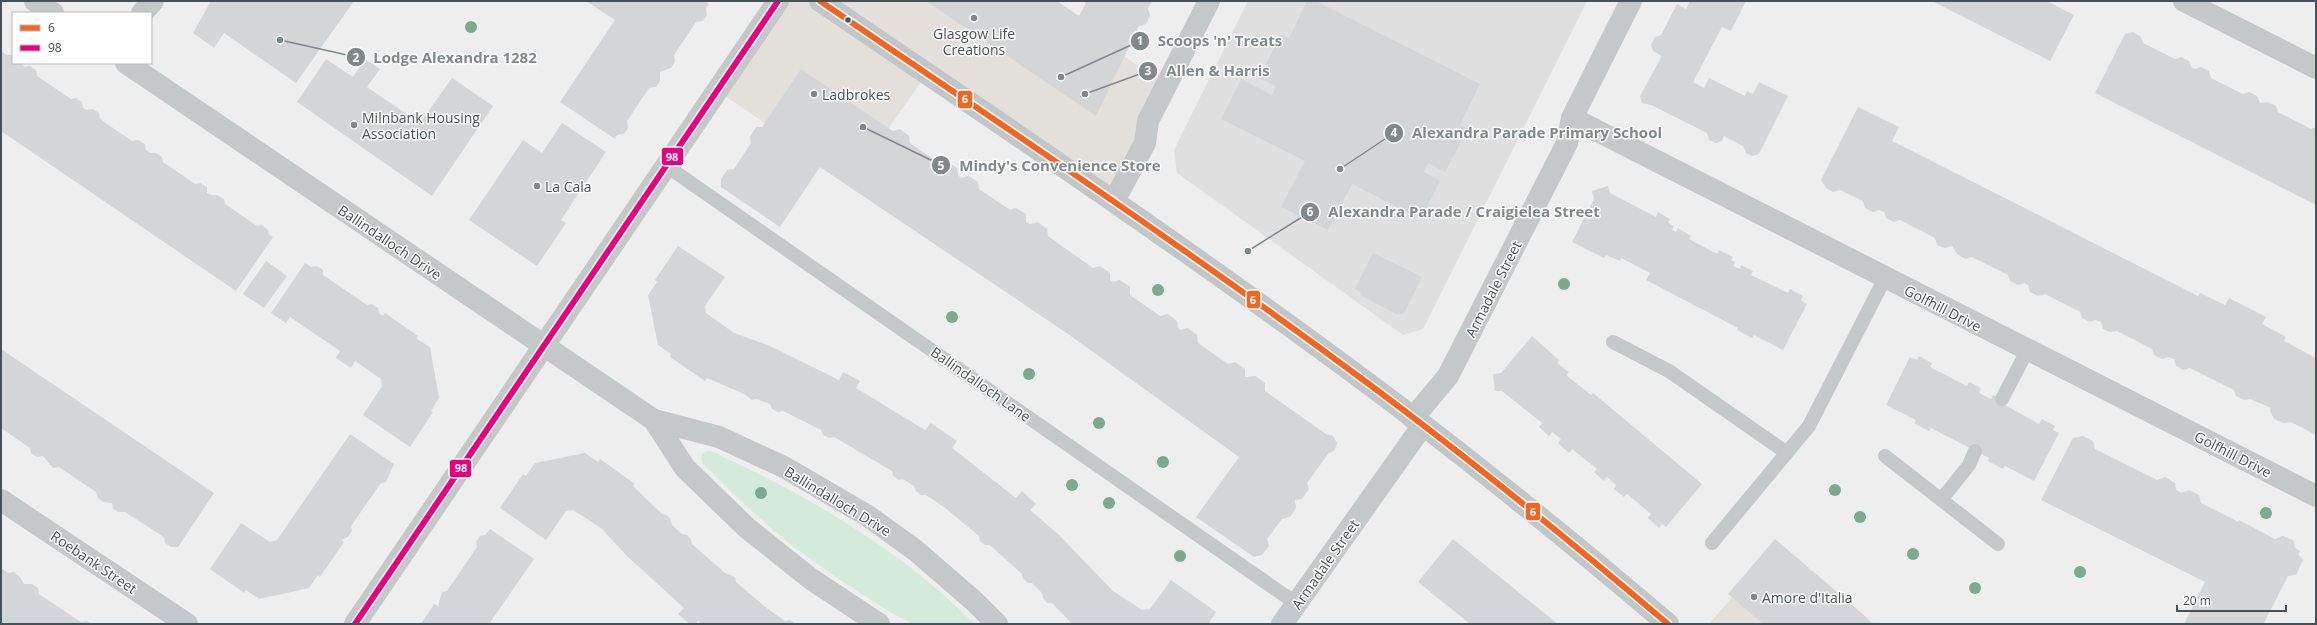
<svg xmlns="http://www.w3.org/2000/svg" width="2317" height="625" font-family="'Open Sans',sans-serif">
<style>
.commercial{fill:#e3e0db}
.education{fill:#e0dfdf}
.green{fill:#d4ebdb}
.building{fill:#d4d5d6}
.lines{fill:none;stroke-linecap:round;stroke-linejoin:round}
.lane{stroke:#c5c8c9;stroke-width:14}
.street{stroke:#c5c8c9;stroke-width:22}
.primary{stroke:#c3c6c9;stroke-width:22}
.bus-1-casing{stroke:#fff;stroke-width:9}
.bus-2-casing{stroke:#fff;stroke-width:9}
.bus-1{stroke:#f26522;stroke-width:6}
.bus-2{stroke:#e5007d;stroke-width:6}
.tree{fill:#7caa8f}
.poi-dot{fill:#81888c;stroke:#fff;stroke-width:1.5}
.bus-dot{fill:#475158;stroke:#fff;stroke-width:1.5}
.labels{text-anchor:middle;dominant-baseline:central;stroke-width:3;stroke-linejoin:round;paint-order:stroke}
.poi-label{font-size:14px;fill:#475158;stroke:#fff;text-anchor:start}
.street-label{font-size:14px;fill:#475158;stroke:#fff}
.leader{fill:none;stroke:#81888c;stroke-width:1.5}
.callout-dot{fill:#81888c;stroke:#fff;stroke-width:1.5}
.mark-label{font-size:12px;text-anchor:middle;font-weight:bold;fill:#fff}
.callout-label{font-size:15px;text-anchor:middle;font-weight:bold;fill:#81888c;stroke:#fff;stroke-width:3;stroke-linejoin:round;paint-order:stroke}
.line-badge{stroke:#fff;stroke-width:1.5}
.badge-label{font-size:11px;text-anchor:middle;font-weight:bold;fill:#fff}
</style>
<rect width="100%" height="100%" fill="#eee"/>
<!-- commercial -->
<path class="commercial" d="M780,1H999L1096,37L1172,89L1118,205L926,75L869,156L794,143L719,92Z
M1758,567L1825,624H1709Z"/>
<!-- education -->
<path class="education" d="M1248,1H1587L1423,329L1403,335L1177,173L1174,150Z"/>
<!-- green -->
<path class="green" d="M706,451H711C808,495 899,549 975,624H913L890,612L840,580L791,545L746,506L703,464L701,459L702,454Z"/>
<!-- building -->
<path class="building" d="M211,1H354L296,83L224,33L214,48L193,33Z
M586,1H705L709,4L706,8L707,15L703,21L696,22L674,55L675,62L671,68L660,72V81L656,87L649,88L627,121L628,128L624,134L617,135L615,139L560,102L615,20Z
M926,1H1057L1079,16L1086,3L1082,1H1152L1148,8L1150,16L1146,24L1139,26L1096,116Z
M1307,1H1316L1480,84L1460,125L1468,129L1445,172L1428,163L1424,172L1440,181L1421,219L1352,184L1328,230L1281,207L1305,161L1221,119L1241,79L1272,95L1276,86L1259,78L1281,34L1289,38Z
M1690,1H1746L1731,31L1722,27L1693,82L1704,88L1709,78L1745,96L1747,91L1753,94L1759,82L1788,96L1759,154L1752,156L1746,153L1743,146L1724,136L1722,141L1716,143L1709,140L1707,133L1651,105L1642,103L1640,96L1662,56L1653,51L1651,45L1655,37L1661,35L1677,4L1686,9Z
M1932,1H2047L2074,15L2050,61Z
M2133,32L2141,37L2143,43L2175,59L2181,57L2189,61L2191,67L2195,69L2201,67L2209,71L2211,78L2243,94L2249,92L2257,96L2260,103L2268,102L2276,106L2278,112L2311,129L2316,127V205L2095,93L2125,34Z
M1,51L7,55H13V63H20L25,67L30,66L36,70L37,76L71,99L76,98L82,102L83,108L87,110L93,109L99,113L100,119L132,141L138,140L145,144L146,150L150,153H156L162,157L163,162L195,184L200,183L207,187V193L212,195H217L224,199L225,204L257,226L262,225L268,230L269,235L273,237L236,291L1,131Z
M326,59L353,77L365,59L380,69L367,87L420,123L452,78L493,106L432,196L297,102Z
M801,69L890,129L893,131L900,129L909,136L910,143L940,164L948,162L957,168L958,175L961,178L969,176L978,182L979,189L1010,210L1016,208L1026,214V222L1030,224L1038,222L1047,229L1048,236L1093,268L1100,266L1110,273V280L1113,282L1120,280L1130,287V295L1160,316L1168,314L1177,321L1178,328L1180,330L1188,328L1197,335L1198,343L1228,364L1235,362L1245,369V377L1255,376L1265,383V391L1326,434L1333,436L1337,443L1335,450L1328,454L1307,483L1309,489L1302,499L1295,500L1296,508L1290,517L1282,519L1267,539L1269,546L1262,555L1254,557L1196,517L1239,457L1068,334L820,167L780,227L721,187V179L727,170L734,169L751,143L750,137L756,127H762Z
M1858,107L1899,127L1892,141L1912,151L2198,296L2200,293L2225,305L2229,298L2266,317L2262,324L2286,337L2284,341L2316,358V435L2291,422L2283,423L2274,419L2270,411L2271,408L2250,399L2244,400L2236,396L2234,390L2190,368L2184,370L2176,366L2174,359L2169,357L2162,359L2154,355L2152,349L2117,331L2110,332L2103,329L2101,322L2096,320L2090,322L2082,318L2080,312L2045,294L2038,296L2030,292L2028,285L2024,283L2018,285L2010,281L2008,275L1972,257L1966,259L1958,255L1952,246L1945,248L1937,245L1935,238L1900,220L1894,222L1886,218L1884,212L1879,210L1873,212L1865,208L1863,201L1840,190L1833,192L1826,188L1821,180Z
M562,123L606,152L561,220L566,223L537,266L469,220L523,140L542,153Z
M1608,186L1610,193L1656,217L1658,212L1670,219L1668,223L1674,226L1672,230L1676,232L1678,228L1691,236L1689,239L1717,254L1719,250L1733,257L1731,260L1735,262L1733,266L1740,269L1741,265L1753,271L1751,275L1788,293L1790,289L1803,296L1801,300L1807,304L1783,350L1754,335L1752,338L1737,330L1738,328L1646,280L1650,273L1621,258L1620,261L1606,255L1604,258L1572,242L1594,199L1592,191Z
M678,246L725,277L705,306L706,313L734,333L770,346L839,380L843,372L860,381L856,388L925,430L931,423L957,441L952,448L1016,498L1022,491L1036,504L1030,510L1059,535L1113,591L1142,610L1150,609L1171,580L1216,612L1208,624H1072L1052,603H1047L1043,598L1042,593L1032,583H1028L1023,579L1022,574L990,545H985L980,541L979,536L944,507L926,495H921L916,491L914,486L903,479L899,480L893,476L892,471L834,437L829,438L823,435L821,430L783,411L778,412L772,409L770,404L757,399L752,400L744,394L707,378L705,381L670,357L671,354L658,345L648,295L657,282L655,280Z
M1373,253L1422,277L1404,313L1398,315L1360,295L1361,292L1355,289Z
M266,261L287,276L264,308L243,294Z
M305,263L311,267L317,266L323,270V275L367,305L372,304L378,308L379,313L383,316L385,313L418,336L417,339L430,347L439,398L431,411L433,412L410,447L363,415L382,386L381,379L355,361L351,368L336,358L340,351L290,317L286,323L271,313Z
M1532,336L1559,360L1557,363L1569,372L1566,375L1591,395L1593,393L1702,484L1666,527L1662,524L1659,528L1648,518L1651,514L1627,494L1624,497L1614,489L1616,485L1607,477L1604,481L1594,472L1597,469L1572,449L1569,453L1558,443L1561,439L1552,432L1549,436L1539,427L1542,423L1502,391H1495L1493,374L1501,373Z
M1,349L214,493L178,547H171L165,543L164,537L125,512H119L113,509L112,503L103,502L98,498L96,492L59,467L53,468L43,456L37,457L31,453L30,448L1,428Z
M1919,356L1932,363L1930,367L1967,386L1969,382L1981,388L1979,393L1991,399L1993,395L2005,401L2003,404L2039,424L2042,419L2055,426L2053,430L2059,433L2034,481L2005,466L2003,469L1988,461L1989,458L1931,428L1929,431L1914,423L1916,420L1886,405L1910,357L1917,360Z
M350,434L394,464L386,482L381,483L351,526L352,531L348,537L341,540L344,542L320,577L318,575L309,588L259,599L246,590L244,593L210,569L241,523L270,542L277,540Z
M2083,436L2093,441L2095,449L2157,480L2165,477L2175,483L2176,490L2181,493L2189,490L2199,495L2201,503L2235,520L2238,522L2239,520L2275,539L2283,536L2293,540L2295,548L2300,551L2298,554L2303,560L2296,575L2288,576L2264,623L2184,624L2205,582L2041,500L2073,438Z
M585,453L598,462L600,459L635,484L633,486L662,514L667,515L671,520L672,525L682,534L687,535L691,539L692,544L725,573L735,577L736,582L768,609L785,621L790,620L796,624H702L698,621L695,624H689L678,614L684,608L627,556L601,528L573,510L566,511L546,540L500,508L523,474L526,476L535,463Z
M490,529L534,559L489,624H421L434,604L438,606L442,592L447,591L477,547L476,542L480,536L485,535Z
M1453,539L1533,604L1558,624H1470L1418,582Z
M1775,539L1836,591L1874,624H1763L1728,594Z
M1,568L8,573L14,572L20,577L24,584H32L38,588L39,594L81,622L87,621L91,624H1Z"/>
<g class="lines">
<!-- lane -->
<path class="lane" d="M665,165L1297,604
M1613,342L1669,371L1787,453
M2002,399L2027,351
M1885,456L1998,544
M1941,500L1969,465L1975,451
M1712,543L1809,426L1885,278"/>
<!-- street -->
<path class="street" d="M35,1L53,13
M2184,1L2316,68
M142,13L153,1
M126,63L654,420L719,437L784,467L868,516L915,550L974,601L997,624
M1572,118L2316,496
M1114,201L1145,143L1148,121L1209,1
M1413,418L1448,376L1567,143L1572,118L1631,1
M654,420L685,468L747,528L811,579L879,624
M1,500L187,624
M355,624L778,1
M1282,624L1423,425"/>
<!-- primary -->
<path class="primary" d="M820,1C1001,124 1183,246 1358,376C1465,455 1568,539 1668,624"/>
<defs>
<path id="bus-1" d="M820,1C1001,124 1183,246 1358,376C1465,455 1568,539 1668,624"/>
<path id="bus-2" d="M355,624L778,1"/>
</defs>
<!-- bus-1 casing -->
<use href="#bus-1" class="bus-1-casing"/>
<!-- bus-2 casing -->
<use href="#bus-2" class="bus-2-casing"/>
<!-- bus-1 -->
<use href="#bus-1" class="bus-1"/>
<!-- bus-2 -->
<use href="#bus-2" class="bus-2"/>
</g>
<!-- trees -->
<g class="tree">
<circle cx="471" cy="27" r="6"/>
<circle cx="1564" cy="284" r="6"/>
<circle cx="1158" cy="290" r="6"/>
<circle cx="952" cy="317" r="6"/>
<circle cx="1029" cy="374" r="6"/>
<circle cx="1099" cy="423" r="6"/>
<circle cx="1163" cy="462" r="6"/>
<circle cx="1072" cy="485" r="6"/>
<circle cx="1835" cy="490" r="6"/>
<circle cx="761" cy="493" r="6"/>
<circle cx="1109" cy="503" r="6"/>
<circle cx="2266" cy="513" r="6"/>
<circle cx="1860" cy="517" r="6"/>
<circle cx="1913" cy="554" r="6"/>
<circle cx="1180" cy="556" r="6"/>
<circle cx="2080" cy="572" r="6"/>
<circle cx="1975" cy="588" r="6"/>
</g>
<!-- markers -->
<g class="poi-dot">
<circle cx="974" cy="18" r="4"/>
<circle cx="814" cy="94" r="4"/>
<circle cx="354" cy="125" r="4"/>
<circle cx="537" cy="186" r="4"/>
<circle cx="1754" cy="597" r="4"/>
</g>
<circle class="bus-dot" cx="848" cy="20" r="3.5"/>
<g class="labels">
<!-- poi labels -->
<g class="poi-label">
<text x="974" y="33" text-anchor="middle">Glasgow Life<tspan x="974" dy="16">Creations</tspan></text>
<text x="822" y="94">Ladbrokes</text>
<text x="362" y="117">Milnbank Housing<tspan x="362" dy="16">Association</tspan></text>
<text x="545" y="186">La Cala</text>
<text x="1762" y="597">Amore d'Italia</text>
</g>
<!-- street labels -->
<g class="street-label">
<text transform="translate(390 242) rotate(34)">Ballindalloch Drive</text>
<text transform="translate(1493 289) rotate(-63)">Armadale Street</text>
<text transform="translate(1943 308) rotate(27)">Golfhill Drive</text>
<text transform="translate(981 384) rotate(35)">Ballindalloch Lane</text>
<text transform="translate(2233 454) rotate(27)">Golfhill Drive</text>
<text transform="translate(838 501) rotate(31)">Ballindalloch Drive</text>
<text transform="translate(94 562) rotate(34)">Roebank Street</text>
<text transform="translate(1325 564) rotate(-55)">Armadale Street</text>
</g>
</g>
<!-- callouts -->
<path class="leader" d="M1061 77L1140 41M280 40L356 57M1085 94L1148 71M1340 169L1394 133M863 127L941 165M1248 251L1310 212"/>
<g class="callout-dot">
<circle cx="1061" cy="77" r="4"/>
<circle cx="280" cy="40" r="4"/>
<circle cx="1085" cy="94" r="4"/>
<circle cx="1340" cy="169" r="4"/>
<circle cx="863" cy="127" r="4"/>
<circle cx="1248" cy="251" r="4"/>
<circle cx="1140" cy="41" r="10"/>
<circle cx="356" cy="57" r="10"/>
<circle cx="1148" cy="71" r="10"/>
<circle cx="1394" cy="133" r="10"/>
<circle cx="941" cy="165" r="10"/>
<circle cx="1310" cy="212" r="10"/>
</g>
<g class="mark-label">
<text x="1140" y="45">1</text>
<text x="356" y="62">2</text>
<text x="1148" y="75">3</text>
<text x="1394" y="137">4</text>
<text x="941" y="170">5</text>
<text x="1310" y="216">6</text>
</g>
<g class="callout-label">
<text x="1220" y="46">Scoops 'n' Treats</text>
<text x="455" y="63">Lodge Alexandra 1282</text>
<text x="1218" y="76">Allen &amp; Harris</text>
<text x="1537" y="138">Alexandra Parade Primary School</text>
<text x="1060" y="171">Mindy's Convenience Store</text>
<text x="1464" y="217">Alexandra Parade / Craigielea Street</text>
</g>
<g class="line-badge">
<rect x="957" y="90" width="16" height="19" rx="4" fill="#f26522"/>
<rect x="661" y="147" width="23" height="19" rx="4" fill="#e5007d"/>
<rect x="1246" y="290" width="15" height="19" rx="4" fill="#f26522"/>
<rect x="449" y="459" width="23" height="19" rx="4" fill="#e5007d"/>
<rect x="1525" y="502" width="16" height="19" rx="4" fill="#f26522"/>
</g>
<g class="badge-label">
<text x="965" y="103">6</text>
<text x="672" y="161">98</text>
<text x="1253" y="304">6</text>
<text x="461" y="472">98</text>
<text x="1533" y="516">6</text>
</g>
<!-- border -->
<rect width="2317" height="625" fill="none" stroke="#475158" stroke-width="4"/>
<!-- legend -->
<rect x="12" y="12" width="140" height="52" fill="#ffffff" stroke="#b5b9bc"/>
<rect x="20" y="25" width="20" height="6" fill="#f26522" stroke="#b5b9bc"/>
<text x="48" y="32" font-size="12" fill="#475158">6</text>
<rect x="20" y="45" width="20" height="6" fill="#e5007d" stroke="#b5b9bc"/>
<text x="48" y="52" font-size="12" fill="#475158">98</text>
<!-- scale -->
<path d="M2177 605v6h109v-6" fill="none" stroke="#475158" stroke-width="2"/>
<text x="2183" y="605" font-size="12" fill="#475158" stroke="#ffffff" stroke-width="3" paint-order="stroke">20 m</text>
</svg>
